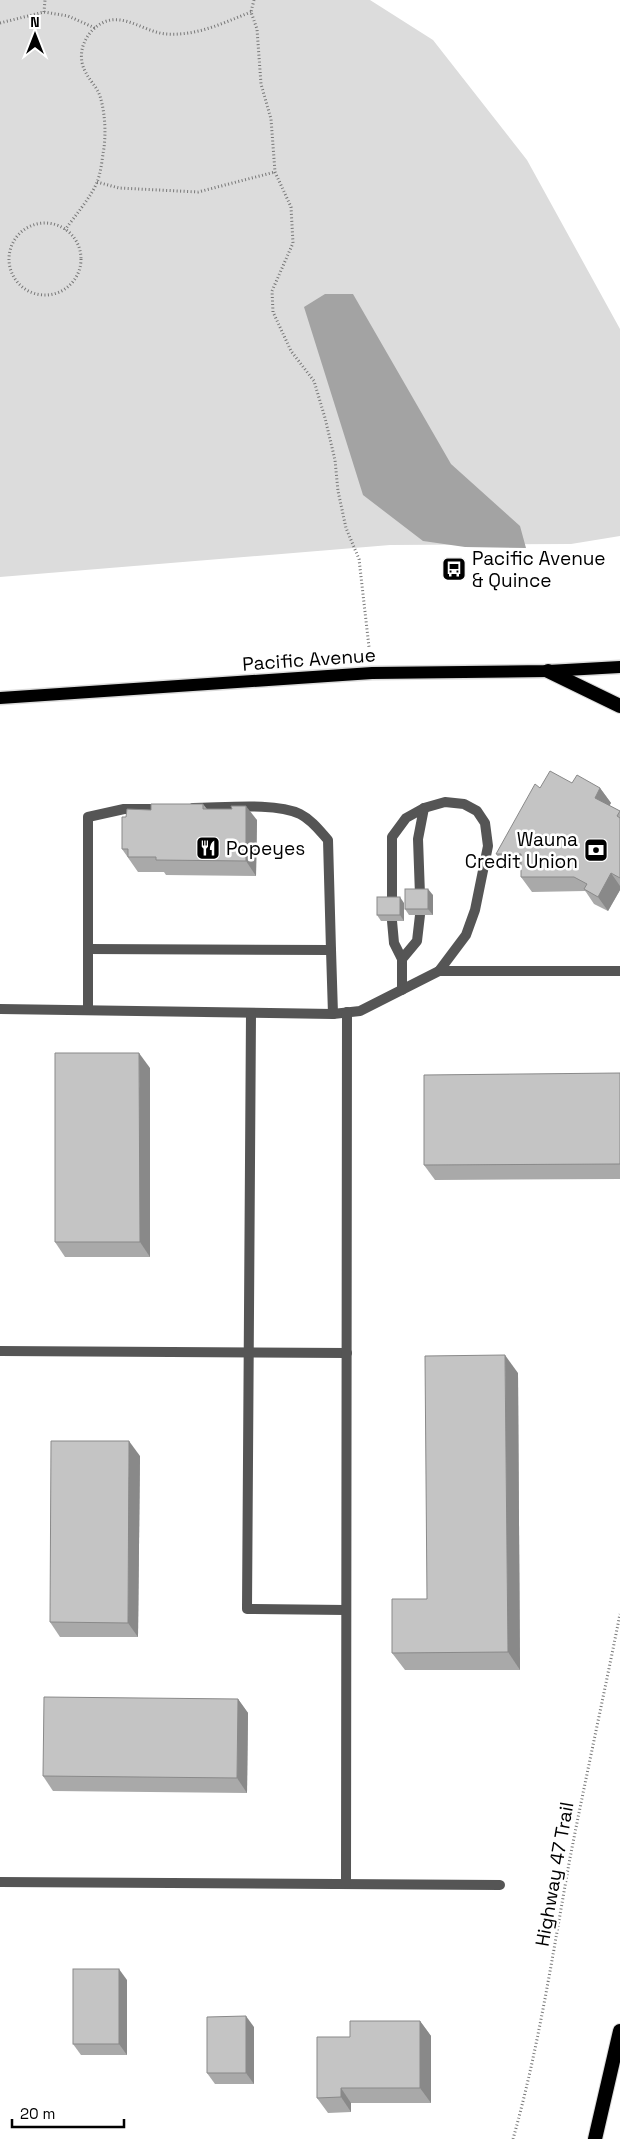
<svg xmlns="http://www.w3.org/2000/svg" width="620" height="2139" viewBox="0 0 620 2139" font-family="'Space Grotesk',sans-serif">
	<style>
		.green { fill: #dcdcdc }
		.water { fill: #a3a3a3 }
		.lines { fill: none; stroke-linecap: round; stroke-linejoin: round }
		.primary-casing { stroke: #dbdbdb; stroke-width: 15 }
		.trunk-casing { stroke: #dbdbdb; stroke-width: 16 }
		.path { stroke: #777; stroke-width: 3; stroke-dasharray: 1 2.5; stroke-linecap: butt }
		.service { stroke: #555; stroke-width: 10 }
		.primary { stroke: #000; stroke-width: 12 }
		.trunk { stroke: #000; stroke-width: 14 }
		.wall { fill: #a9a9a9 }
		.shaded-wall { fill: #898989 }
		.building { fill: #c4c4c4; stroke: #898989 }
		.labels { text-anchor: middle; stroke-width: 5; stroke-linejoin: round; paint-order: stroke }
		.poi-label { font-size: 19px; fill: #000; stroke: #fff; text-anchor: start }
		.street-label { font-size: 19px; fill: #000; stroke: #fff }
	</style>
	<rect width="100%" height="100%" fill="#fff"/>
	<!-- green -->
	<path class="green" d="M 0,0 L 370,0 L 433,40 L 527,160 L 620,329 L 620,536 L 571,544 L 390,545 L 0,577 Z"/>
	<!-- water -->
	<path class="water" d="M 325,294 L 353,294 L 451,464 L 520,526 L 526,548 L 465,547 L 423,541 L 363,495 L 304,307 Z"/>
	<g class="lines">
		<!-- primary casing -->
		<g class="primary-casing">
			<path id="primary" d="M 0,698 L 372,673 L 548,671 L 620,667"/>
		</g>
		<!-- trunk casing -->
		<g class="trunk-casing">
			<g id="trunk">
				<path d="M 548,671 L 620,706"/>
				<path d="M 595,2139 L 620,2031"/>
			</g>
		</g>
		<!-- path -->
		<g class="path">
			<path d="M 254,0 L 251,12 L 257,29 L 261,84 L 271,119 L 275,172 L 291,207 L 293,243 L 272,291 L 273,312 L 291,351 L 314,381 L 325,418 L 335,460 L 338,491 L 346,528 L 359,559 L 369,647"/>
			<path d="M 44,12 L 45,0"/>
			<path d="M 0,23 L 44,12 L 68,16 L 95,28"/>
			<path d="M 97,182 L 119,188 L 198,192 L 275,172"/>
			<circle cx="45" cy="259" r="36"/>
			<path d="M 65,230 C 74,217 92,196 97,182 C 101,173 102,159 104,148 C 106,131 105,113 100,96 C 97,87 90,81 86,73 C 75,54 85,31 104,22 C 125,13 146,33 167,34 C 197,36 223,23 251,12"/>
			<path d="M 513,2139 C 539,2047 553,1952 570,1858 C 586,1776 604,1695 620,1614"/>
		</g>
		<!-- service -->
		<g class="service">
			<path d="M 193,808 C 222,808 275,802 300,814 C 312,820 320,831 328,840 L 331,950"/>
			<path d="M 420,895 L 418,839 L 424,808"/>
			<path d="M 392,903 L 392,837 L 406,818 L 424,808 L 445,802 L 464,804 L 477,811 L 485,823 L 488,846 L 475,910 L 466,935 L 439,971"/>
			<path d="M 392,921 L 394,943 L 402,959 L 402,990"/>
			<path d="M 88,949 L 331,950 L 333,1014"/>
			<path d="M 402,959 L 417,941 L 420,915"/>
			<path d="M 0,1009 L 333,1014 L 360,1011 L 439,971 L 620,971"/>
			<path d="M 88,1010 L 88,817 L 124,809 L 163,809"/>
			<path d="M 251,1013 L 247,1609 L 346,1610"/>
			<path d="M 0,1351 L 347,1353"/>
			<path d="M 0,1882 L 500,1885"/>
			<path d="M 346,1884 L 347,1012"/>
		</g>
		<!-- primary -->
		<use href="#primary" class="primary"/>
		<!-- trunk -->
		<use href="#trunk" class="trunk"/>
	</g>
	<!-- wall -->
	<g class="wall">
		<path d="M 572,783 L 600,788 L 611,803 L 609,805 L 620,811 L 620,890 L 608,911 L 594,904 L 586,892 L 585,891 L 532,892 L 521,877 L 521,868 L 507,868 L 496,854 L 540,788 Z"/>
		<path d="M 203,804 L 207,809 L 257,820 L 256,876 L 166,875 L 164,872 L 138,872 L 122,849 L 126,817 L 151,810 Z"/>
		<path d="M 433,895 L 433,915 L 409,915 L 405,909 Z"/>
		<path d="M 404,903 L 404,921 L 381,921 L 377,915 Z"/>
		<path d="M 150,1068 L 150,1257 L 65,1257 L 55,1242 Z"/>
		<path d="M 620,1073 L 620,1179 L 435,1180 L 424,1165 Z"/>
		<path d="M 518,1373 L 520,1670 L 405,1670 L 392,1653 L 427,1599 Z"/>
		<path d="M 140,1456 L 138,1637 L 60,1637 L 50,1622 Z"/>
		<path d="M 238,1699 L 248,1713 L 247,1793 L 53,1791 L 43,1776 Z"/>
		<path d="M 127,1980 L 127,2055 L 81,2055 L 73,2044 Z"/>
		<path d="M 420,2021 L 431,2036 L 431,2103 L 351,2103 L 351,2112 L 328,2113 L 317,2098 Z"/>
		<path d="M 254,2027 L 254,2084 L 215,2084 L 207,2073 Z"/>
	</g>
	<!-- shaded-wall -->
	<g class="shaded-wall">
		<path d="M 600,788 L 611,803 L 606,812 L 595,798 Z"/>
		<path d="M 246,806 L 257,820 L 256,876 L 246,861 Z"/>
		<path d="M 611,873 L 620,886 L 620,890 L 608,911 L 598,897 Z"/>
		<path d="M 428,889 L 433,895 L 433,915 L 428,909 Z"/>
		<path d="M 400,897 L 404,903 L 404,921 L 400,915 Z"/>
		<path d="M 139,1053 L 150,1068 L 150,1257 L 140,1242 Z"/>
		<path d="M 505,1355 L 518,1373 L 520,1670 L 508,1652 Z"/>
		<path d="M 129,1441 L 140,1456 L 138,1637 L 128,1623 Z"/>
		<path d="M 238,1699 L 248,1713 L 247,1793 L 237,1778 Z"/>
		<path d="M 119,1969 L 127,1980 L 127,2055 L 119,2044 Z"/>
		<path d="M 246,2016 L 254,2027 L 254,2084 L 246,2073 Z"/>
		<path d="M 420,2021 L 431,2036 L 431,2103 L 420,2088 Z"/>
		<path d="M 341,2088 L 351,2103 L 351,2112 L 341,2097 Z"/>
	</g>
	<!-- building -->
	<g class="building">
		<path d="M 550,771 L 572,783 L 577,775 L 600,788 L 595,798 L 620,811 L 617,816 L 620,818 L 620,878 L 611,873 L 598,897 L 584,889 L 587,884 L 574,877 L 521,877 L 521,854 L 496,854 L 535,784 L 540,788 Z"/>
		<path d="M 151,804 L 203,804 L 203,809 L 232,809 L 231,806 L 246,806 L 246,861 L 156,860 L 156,857 L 128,857 L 128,849 L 122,849 L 122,817 L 126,817 L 127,809 L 151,810 Z"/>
		<rect x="405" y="889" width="23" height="20"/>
		<rect x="377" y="897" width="23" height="18"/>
		<path d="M 55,1053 L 139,1053 L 140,1242 L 55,1242 Z"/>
		<path d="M 620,1073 L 620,1164 L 424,1165 L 424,1075 Z"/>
		<path d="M 505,1355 L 508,1652 L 392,1653 L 392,1599 L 427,1599 L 425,1356 Z"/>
		<path d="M 51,1441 L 129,1441 L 128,1623 L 50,1622 Z"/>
		<path d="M 44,1697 L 238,1699 L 237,1778 L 43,1776 Z"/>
		<rect x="73" y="1969" width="46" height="75"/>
		<path d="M 246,2016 L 246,2073 L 207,2073 L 207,2017 Z"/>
		<path d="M 350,2021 L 420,2021 L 420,2088 L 341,2088 L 341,2097 L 317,2098 L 317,2037 L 350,2037 Z"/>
	</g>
	<!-- icons -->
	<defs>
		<g id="bus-square" transform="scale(1.25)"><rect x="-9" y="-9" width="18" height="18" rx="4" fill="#000" stroke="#fff"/><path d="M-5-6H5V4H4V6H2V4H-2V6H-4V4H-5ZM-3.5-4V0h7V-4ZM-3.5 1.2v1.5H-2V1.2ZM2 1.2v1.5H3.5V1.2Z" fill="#fff"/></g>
		<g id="restaurant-square" transform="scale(1.25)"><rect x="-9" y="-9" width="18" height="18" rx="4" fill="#000" stroke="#fff"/><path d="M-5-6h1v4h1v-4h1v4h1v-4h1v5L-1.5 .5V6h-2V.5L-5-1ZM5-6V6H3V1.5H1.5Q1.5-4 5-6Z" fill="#fff"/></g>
		<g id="bank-square" transform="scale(1.25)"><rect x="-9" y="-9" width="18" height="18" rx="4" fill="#000" stroke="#fff"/><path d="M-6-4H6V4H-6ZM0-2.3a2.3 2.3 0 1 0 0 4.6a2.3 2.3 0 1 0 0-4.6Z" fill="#fff"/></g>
	</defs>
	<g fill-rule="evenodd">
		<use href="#bus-square" x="454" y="569"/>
		<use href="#restaurant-square" x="208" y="848"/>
		<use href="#bank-square" x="596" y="850"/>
	</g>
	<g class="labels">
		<!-- poi labels -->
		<g class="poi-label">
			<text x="472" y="565">Pacific Avenue<tspan x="472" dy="22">&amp; Quince</tspan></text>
			<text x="578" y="846" text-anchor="end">Wauna<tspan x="578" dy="22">Credit Union</tspan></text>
			<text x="226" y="855">Popeyes</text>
		</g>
		<!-- street labels -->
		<g class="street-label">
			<text transform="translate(309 659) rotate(-4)" y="7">Pacific Avenue</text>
			<text transform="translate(554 1874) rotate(-80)" y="7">Highway 47 Trail</text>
		</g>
	</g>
	<!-- north arrow -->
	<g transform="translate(35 35)" stroke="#ffffff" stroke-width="4" paint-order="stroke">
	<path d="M0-4L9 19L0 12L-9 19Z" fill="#000000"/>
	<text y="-8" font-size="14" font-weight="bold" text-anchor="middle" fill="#000000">N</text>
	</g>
	<!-- scale -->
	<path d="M12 2119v8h112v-8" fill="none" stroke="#000000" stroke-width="2.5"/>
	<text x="20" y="2119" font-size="15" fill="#000000" stroke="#ffffff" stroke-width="4" paint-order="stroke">20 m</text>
</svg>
